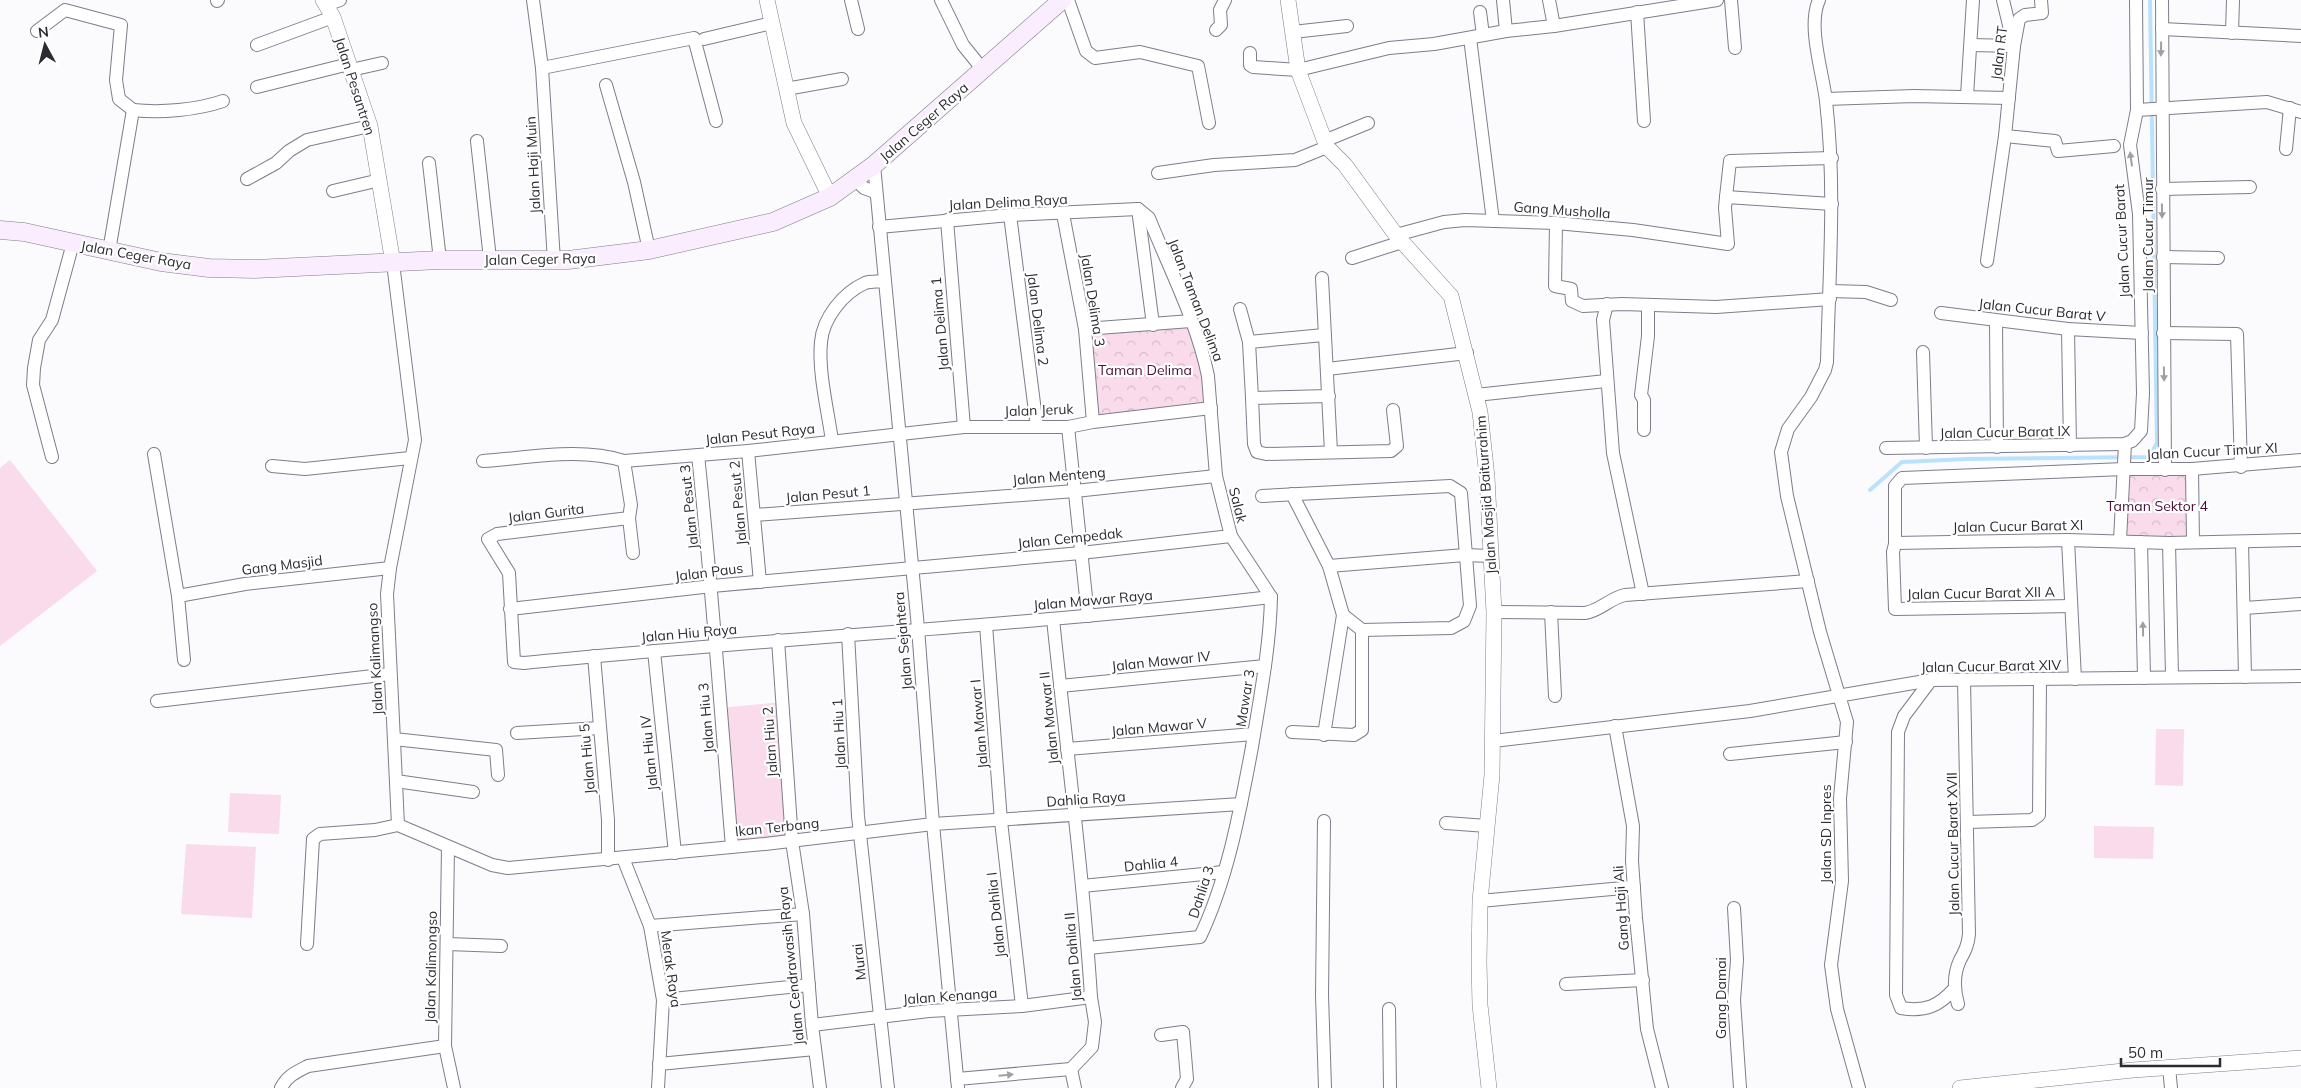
<svg xmlns="http://www.w3.org/2000/svg" width="2301" height="1088" viewBox="0 0 2301 1088" font-family="Mulish,sans-serif">
	<style>
		.park { fill: url(#park-crowns) }
		.pitch { fill: #fadbeb }
		.lines { fill: none; stroke-linecap: round; stroke-linejoin: round }
		.stream { stroke: #bae2fd; stroke-width: 4 }
		.minor-casing { stroke: #7e7d8a; stroke-width: 14 }
		.tertiary-casing { stroke: #7e7d8a; stroke-width: 16 }
		.secondary-casing { stroke: #7e7d8a; stroke-width: 19 }
		.minor { stroke: #fff; stroke-width: 12 }
		.tertiary { stroke: #fff; stroke-width: 15 }
		.secondary { stroke: #faedfe; stroke-width: 18 }
		.oneway { fill: #a0a0a2 }
		.labels { text-anchor: middle; stroke-width: 4.5; stroke-linejoin: round; paint-order: stroke }
		.street-label { font-size: 14px; fill: #2c2b31; stroke: #fff }
		.park-label { font-size: 14px; fill: #490e34; stroke: #fff }
	</style>
	<defs>
		<pattern id="park-crowns" width="20" height="18" patternUnits="userSpaceOnUse" patternTransform="scale(1.25)"><rect width="20" height="18" fill="#fadbeb"/><path d="M2 6a3 3 0 1 1 6 0M12 15a3 3 0 1 1 6 0" fill="none" stroke="#d6bcca"/></pattern>
	</defs>
	<rect width="100%" height="100%" fill="#fbfafd"/>
	<!-- park -->
	<g class="park">
		<path d="M 1191,321 L 1211,408 L 1093,422 L 1085,329 Z"/>
		<path d="M 2124,469 L 2190,469 L 2191,543 L 2124,544 Z"/>
	</g>
	<!-- pitch -->
	<g class="pitch">
		<path d="M 10,460 L 97,571 L 0,646 L 0,468 Z"/>
		<path d="M 782,702 L 792,841 L 732,847 L 721,708 Z"/>
		<path d="M 2156,729 L 2184,729 L 2183,786 L 2155,785 Z"/>
		<path d="M 230,793 L 281,795 L 279,834 L 228,832 Z"/>
		<path d="M 2094,826 L 2154,827 L 2153,859 L 2094,858 Z"/>
		<path d="M 186,844 L 256,847 L 252,918 L 181,914 Z"/>
	</g>
	<g class="lines">
		<!-- stream -->
		<path class="stream" d="M 1870,490 L 1902,462 L 1967,459 L 2149,457 L 2157,443 L 2150,0"/>
		<!-- minor casing -->
		<g class="minor-casing">
			<g id="minor">
				<path d="M 533,0 L 542,68 L 554,261"/>
				<path d="M 851,0 L 858,29"/>
				<path d="M 941,0 L 963,45 L 984,71"/>
				<path d="M 1068,0 L 1086,51 L 1095,58 L 1140,52 L 1198,66 L 1209,123"/>
				<path d="M 1503,0 L 1506,31"/>
				<path d="M 1549,0 L 1554,26"/>
				<path d="M 1731,0 L 1735,48"/>
				<path d="M 1819,0 C 1807,26 1823,73 1826,101 C 1836,188 1829,275 1827,362 L 1825,370 L 1811,397 L 1788,429 L 1781,452 L 1787,496 L 1820,632 L 1847,722 L 1840,798 L 1842,881 L 1831,965 L 1837,1009 L 1859,1088"/>
				<path d="M 2162,0 L 2165,470"/>
				<path d="M 217,1 L 218,0"/>
				<path d="M 326,5 L 340,0"/>
				<path d="M 1480,12 L 1483,35"/>
				<path d="M 1637,12 L 1644,121"/>
				<path d="M 2162,29 L 2301,36"/>
				<path d="M 1216,30 L 1221,25 L 1220,10 L 1225,0"/>
				<path d="M 37,31 L 65,10 L 121,25 L 116,80 L 119,99 L 133,110 L 109,251"/>
				<path d="M 1293,32 L 1347,26"/>
				<path d="M 2232,33 L 2233,0"/>
				<path d="M 1470,38 L 1493,221"/>
				<path d="M 704,39 L 772,23"/>
				<path d="M 257,45 L 333,17"/>
				<path d="M 1971,45 L 2014,46 L 2003,0"/>
				<path d="M 1250,53 L 1250,65 L 1253,67 L 1298,70 L 1389,48 L 1434,44 L 1506,31 L 1554,26 L 1717,0"/>
				<path d="M 542,68 L 694,38 L 716,121"/>
				<path d="M 351,70 L 382,63"/>
				<path d="M 606,85 L 634,182 L 649,250"/>
				<path d="M 257,87 L 349,64"/>
				<path d="M 786,89 L 842,79"/>
				<path d="M 1967,96 L 1973,0"/>
				<path d="M 1826,99 L 1914,96 L 2009,98"/>
				<path d="M 133,110 C 161,113 197,110 223,101"/>
				<path d="M 2137,110 L 2267,102 L 2301,112"/>
				<path d="M 2005,136 L 2055,141 L 2058,151 L 2114,146"/>
				<path d="M 477,141 L 490,259"/>
				<path d="M 1324,141 L 1368,123"/>
				<path d="M 2286,149 L 2290,108"/>
				<path d="M 429,163 L 440,260"/>
				<path d="M 874,165 L 918,628 L 933,824 L 958,1088"/>
				<path d="M 1158,173 L 1214,165 L 1295,160 L 1327,147"/>
				<path d="M 247,179 L 276,163 L 289,151 L 307,140 L 370,126"/>
				<path d="M 856,180 L 864,188 L 875,192"/>
				<path d="M 2162,189 L 2250,187"/>
				<path d="M 333,191 L 380,180"/>
				<path d="M 1726,197 L 1730,161 L 1832,158"/>
				<path d="M 1138,209 L 1149,218 C 1170,270 1197,322 1208,376 L 1216,476 L 1231,536 L 1271,597"/>
				<path d="M 1138,209 L 1153,325"/>
				<path d="M 1063,214 L 1085,329 L 1093,422"/>
				<path d="M 1010,215 L 1037,427"/>
				<path d="M 947,220 L 964,427"/>
				<path d="M 1556,223 L 1555,286 L 1571,289 L 1572,301 L 1583,306 L 1622,304 L 1716,307 L 1830,299"/>
				<path d="M 879,227 L 1010,215 L 1138,209"/>
				<path d="M 1396,235 L 1444,222 L 1465,220 L 1556,223 L 1633,230 L 1728,244 L 1725,208 L 1726,197 L 1832,204"/>
				<path d="M 2163,257 L 2218,258"/>
				<path d="M 1352,258 L 1402,242"/>
				<path d="M 1987,261 L 2005,136 L 2014,46 L 2019,19 L 2025,15 L 2042,13 L 2041,0"/>
				<path d="M 393,263 L 415,440 L 390,568 L 387,594 L 398,825 L 492,865 L 508,868 L 765,844 L 933,824 L 1241,804"/>
				<path d="M 1322,278 L 1331,452"/>
				<path d="M 1830,291 L 1866,292 L 1891,300"/>
				<path d="M 1607,304 L 1603,320 L 1613,453 L 1643,594"/>
				<path d="M 1240,309 L 1249,342"/>
				<path d="M 1941,313 L 2068,329 L 2142,333"/>
				<path d="M 1996,321 L 1997,447"/>
				<path d="M 1085,329 L 1191,321"/>
				<path d="M 2068,329 L 2070,446"/>
				<path d="M 2163,333 L 2237,334 L 2241,467"/>
				<path d="M 1923,352 L 1926,448"/>
				<path d="M 1327,369 L 1467,353"/>
				<path d="M 1476,395 L 1606,381"/>
				<path d="M 1329,396 L 1252,398 L 1254,444 L 1257,452 L 1266,454 L 1391,451 L 1397,446 L 1393,410"/>
				<path d="M 1252,398 L 1249,342 L 1324,335"/>
				<path d="M 1068,427 L 1088,616"/>
				<path d="M 1644,430 L 1644,400 L 1641,395 L 1648,336 L 1648,306"/>
				<path d="M 832,441 C 828,411 818,372 821,342 C 823,318 843,293 865,283 C 871,281 878,282 884,281"/>
				<path d="M 1886,448 L 2124,444 L 2132,441 L 2141,431 L 2143,393 L 2139,214 L 2130,145 L 2137,110 L 2136,0"/>
				<path d="M 748,451 L 760,582"/>
				<path d="M 154,454 L 178,596 L 184,660"/>
				<path d="M 698,455 C 712,586 721,716 732,847"/>
				<path d="M 52,457 L 33,385 L 34,368 L 39,340 L 52,320 L 73,243"/>
				<path d="M 483,461 C 529,458 580,447 624,461 L 748,451 L 964,427 L 1068,427 L 1093,422 L 1211,408"/>
				<path d="M 624,461 L 631,505 L 629,518 L 497,534 L 488,539 L 509,573 L 514,662 L 524,663 C 773,638 1022,626 1271,597"/>
				<path d="M 272,466 L 305,469 L 410,458"/>
				<path d="M 2192,469 L 2193,542"/>
				<path d="M 1292,494 L 1329,566 L 1343,615 L 1324,735"/>
				<path d="M 1262,496 L 1450,486 L 1461,493 L 1470,606 L 1464,621 L 1451,628 L 1362,630 L 1343,615"/>
				<path d="M 754,515 L 1075,491 L 1216,476"/>
				<path d="M 629,518 L 633,553"/>
				<path d="M 2068,540 L 2075,679"/>
				<path d="M 2120,540 L 2125,444"/>
				<path d="M 2141,542 L 2144,678"/>
				<path d="M 2242,542 L 2245,677"/>
				<path d="M 1895,543 L 2068,540 L 2169,543 L 2301,540"/>
				<path d="M 2169,543 L 2172,676"/>
				<path d="M 1329,566 L 1465,555 L 1490,556"/>
				<path d="M 178,596 L 245,584 L 390,568"/>
				<path d="M 2071,606 L 1895,609 L 1893,552 L 1895,544 L 1895,486 L 1902,478 L 2124,469 L 2192,469 L 2301,460"/>
				<path d="M 2244,608 L 2301,604"/>
				<path d="M 510,609 L 712,586 L 1081,553 L 1231,536"/>
				<path d="M 1494,612 L 1585,613 C 1600,611 1610,598 1625,595 L 1808,581"/>
				<path d="M 1551,612 L 1555,696"/>
				<path d="M 1053,619 C 1066,745 1083,871 1091,997 L 1095,1022 L 1092,1047 L 1071,1069"/>
				<path d="M 986,625 L 1001,821 L 1022,1006"/>
				<path d="M 848,634 L 858,816 L 888,1088"/>
				<path d="M 778,640 L 792,841 L 803,914 L 812,1025 L 820,1088"/>
				<path d="M 654,651 L 675,853"/>
				<path d="M 594,656 L 608,820 L 608,860"/>
				<path d="M 1931,680 L 1904,716 L 1898,732 L 1896,995 L 1901,1008 C 1926,1012 1939,1006 1955,988"/>
				<path d="M 1060,686 L 1265,666"/>
				<path d="M 157,701 L 390,674"/>
				<path d="M 1615,726 L 1633,826 L 1632,861 L 1636,918 L 1647,1029 L 1662,1088"/>
				<path d="M 1292,732 L 1354,735 L 1362,730 L 1362,630"/>
				<path d="M 517,733 L 600,728"/>
				<path d="M 394,739 L 496,750 L 498,775"/>
				<path d="M 1493,741 L 1750,711 L 1931,680 L 2301,676"/>
				<path d="M 1067,749 L 1254,734"/>
				<path d="M 1730,754 L 1846,742"/>
				<path d="M 396,781 L 473,792"/>
				<path d="M 1324,821 L 1322,995 L 1325,1088"/>
				<path d="M 1968,822 L 2032,820 L 2039,815 L 2040,680"/>
				<path d="M 1446,823 L 1487,826"/>
				<path d="M 448,847 L 445,1046 L 454,1088"/>
				<path d="M 623,858 L 650,926 L 663,1000 L 658,1088"/>
				<path d="M 1082,886 L 1224,872"/>
				<path d="M 1480,901 L 1634,887"/>
				<path d="M 1734,908 L 1737,960 L 1734,1000 L 1740,1088"/>
				<path d="M 650,926 L 803,914"/>
				<path d="M 307,944 L 313,839 L 320,834 L 375,830 L 398,825"/>
				<path d="M 448,944 L 501,946"/>
				<path d="M 1088,948 L 1200,937 C 1228,878 1240,811 1252,747 C 1260,697 1270,647 1271,597"/>
				<path d="M 1566,984 L 1643,980"/>
				<path d="M 663,1000 L 809,985"/>
				<path d="M 1958,1004 C 1954,990 1953,975 1960,960 C 1965,951 1968,945 1969,934 L 1964,680"/>
				<path d="M 1389,1009 L 1390,1088"/>
				<path d="M 812,1025 L 929,1011 L 1022,1006 L 1091,997"/>
				<path d="M 1161,1035 L 1183,1032 L 1187,1079 L 1182,1088"/>
				<path d="M 659,1064 L 815,1049"/>
				<path d="M 2169,1067 L 2171,1088"/>
				<path d="M 1071,1069 L 1075,1088"/>
				<path d="M 957,1079 L 1071,1069"/>
				<path d="M 281,1088 C 287,1076 296,1072 308,1066 L 445,1046"/>
			</g>
		</g>
		<!-- tertiary casing -->
		<g class="tertiary-casing">
			<g id="tertiary">
				<path d="M 323,0 L 333,17 L 370,126 L 393,263"/>
				<path d="M 767,0 L 794,123 L 830,197"/>
				<path d="M 1288,0 L 1298,70 L 1327,147 L 1345,165 L 1396,235 L 1451,296 L 1480,412 L 1487,477 L 1494,612 L 1492,775 L 1480,901 L 1479,962 L 1480,1005 L 1489,1088"/>
				<path d="M 1960,1088 L 2133,1070 L 2301,1058"/>
			</g>
		</g>
		<!-- secondary casing -->
		<g class="secondary-casing">
			<path id="secondary" d="M 0,230 L 24,232 L 161,262 L 209,268 L 255,269 L 440,260 L 568,260 L 649,250 L 773,222 L 830,197 L 874,165 L 1062,0"/>
		</g>
		<!-- minor -->
		<use href="#minor" class="minor"/>
		<!-- tertiary -->
		<use href="#tertiary" class="tertiary"/>
		<!-- secondary -->
		<use href="#secondary" class="secondary"/>
	</g>
	<!-- one-way arrows -->
	<defs><path id="oneway-solid" d="M-6-.8H1V-3.2L6.5 0L1 3.2V.8H-6Z" transform="scale(1.25)"/></defs>
	<g class="oneway">
		<use href="#oneway-solid" transform="translate(2161 49) rotate(91)"/>
		<use href="#oneway-solid" transform="translate(2131 159) rotate(-98)"/>
		<use href="#oneway-solid" transform="translate(2162 211) rotate(89)"/>
		<use href="#oneway-solid" transform="translate(2164 374) rotate(89)"/>
		<use href="#oneway-solid" transform="translate(2143 629) rotate(-91)"/>
		<use href="#oneway-solid" transform="translate(1006 1075) rotate(-5)"/>
	</g>
	<g class="labels">
		<!-- street labels -->
		<g class="street-label">
			<text transform="translate(1999 53) rotate(-83)" y="5">Jalan RT</text>
			<text transform="translate(355 86) rotate(72)" y="5">Jalan Pesantren</text>
			<text transform="translate(924 122) rotate(-41)" y="5">Jalan Ceger Raya</text>
			<text transform="translate(533 165) rotate(-93)" y="5">Jalan Haji Muin</text>
			<text transform="translate(1008 202) rotate(-3)" y="5">Jalan Delima Raya</text>
			<text transform="translate(1562 210) rotate(4)" y="5">Gang Musholla</text>
			<text transform="translate(2148 235) rotate(-90)" y="5">Jalan Cucur Timur</text>
			<text transform="translate(2122 241) rotate(-93)" y="5">Jalan Cucur Barat</text>
			<text transform="translate(136 255) rotate(10)" y="5">Jalan Ceger Raya</text>
			<text transform="translate(540 259) rotate(-1)" y="5">Jalan Ceger Raya</text>
			<text transform="translate(1093 300) rotate(81)" y="5">Jalan Delima 3</text>
			<text transform="translate(1196 300) rotate(69)" y="5">Jalan Taman Delima</text>
			<text transform="translate(2042 310) rotate(6)" y="5">Jalan Cucur Barat V</text>
			<text transform="translate(1038 319) rotate(83)" y="5">Jalan Delima 2</text>
			<text transform="translate(940 324) rotate(-95)" y="5">Jalan Delima 1</text>
			<text transform="translate(1039 410) rotate(-2)" y="5">Jalan Jeruk</text>
			<text transform="translate(2005 432) rotate(-1)" y="5">Jalan Cucur Barat IX</text>
			<text transform="translate(760 434) rotate(-6)" y="5">Jalan Pesut Raya</text>
			<text transform="translate(2212 451) rotate(-3)" y="5">Jalan Cucur Timur XI</text>
			<text transform="translate(1059 476) rotate(-5)" y="5">Jalan Menteng</text>
			<text transform="translate(828 494) rotate(-5)" y="5">Jalan Pesut 1</text>
			<text transform="translate(1486 495) rotate(-94)" y="5">Jalan Masjid Baiturrahim</text>
			<text transform="translate(738 503) rotate(-95)" y="5">Jalan Pesut 2</text>
			<text transform="translate(1238 505) rotate(76)" y="5">Salak</text>
			<text transform="translate(689 507) rotate(-96)" y="5">Jalan Pesut 3</text>
			<text transform="translate(546 513) rotate(-7)" y="5">Jalan Gurita</text>
			<text transform="translate(2018 526) rotate(-1)" y="5">Jalan Cucur Barat XI</text>
			<text transform="translate(1070 538) rotate(-6)" y="5">Jalan Cempedak</text>
			<text transform="translate(282 565) rotate(-7)" y="5">Gang Masjid</text>
			<text transform="translate(709 572) rotate(-7)" y="5">Jalan Paus</text>
			<text transform="translate(1981 593) rotate(-1)" y="5">Jalan Cucur Barat XII A</text>
			<text transform="translate(1093 600) rotate(-5)" y="5">Jalan Mawar Raya</text>
			<text transform="translate(689 633) rotate(-5)" y="5">Jalan Hiu Raya</text>
			<text transform="translate(903 641) rotate(-95)" y="5">Jalan Sejahtera</text>
			<text transform="translate(375 659) rotate(-93)" y="5">Jalan Kalimangso</text>
			<text transform="translate(1161 661) rotate(-6)" y="5">Jalan Mawar IV</text>
			<text transform="translate(1991 666) rotate(-1)" y="5">Jalan Cucur Barat XIV</text>
			<text transform="translate(1245 698) rotate(-81)" y="5">Mawar 3</text>
			<text transform="translate(706 718) rotate(-95)" y="5">Jalan Hiu 3</text>
			<text transform="translate(1049 718) rotate(-96)" y="5">Jalan Mawar II</text>
			<text transform="translate(979 724) rotate(-95)" y="5">Jalan Mawar I</text>
			<text transform="translate(1159 727) rotate(-5)" y="5">Jalan Mawar V</text>
			<text transform="translate(839 734) rotate(-93)" y="5">Jalan Hiu 1</text>
			<text transform="translate(770 742) rotate(-94)" y="5">Jalan Hiu 2</text>
			<text transform="translate(649 753) rotate(-96)" y="5">Jalan Hiu IV</text>
			<text transform="translate(587 759) rotate(-95)" y="5">Jalan Hiu 5</text>
			<text transform="translate(1086 799) rotate(-4)" y="5">Dahlia Raya</text>
			<text transform="translate(777 827) rotate(-6)" y="5">Ikan Terbang</text>
			<text transform="translate(1826 834) rotate(-90)" y="5">Jalan SD Inpres</text>
			<text transform="translate(1953 844) rotate(-91)" y="5">Jalan Cucur Barat XVII</text>
			<text transform="translate(1151 864) rotate(-6)" y="5">Dahlia 4</text>
			<text transform="translate(1201 892) rotate(-72)" y="5">Dahlia 3</text>
			<text transform="translate(1621 908) rotate(-94)" y="5">Gang Haji Ali</text>
			<text transform="translate(996 915) rotate(-96)" y="5">Jalan Dahlia I</text>
			<text transform="translate(1073 957) rotate(-95)" y="5">Jalan Dahlia II</text>
			<text transform="translate(859 962) rotate(-96)" y="5">Murai</text>
			<text transform="translate(791 966) rotate(-96)" y="5">Jalan Cendrawasih Raya</text>
			<text transform="translate(431 967) rotate(-89)" y="5">Jalan Kalimongso</text>
			<text transform="translate(671 969) rotate(82)" y="5">Merak Raya</text>
			<text transform="translate(950 996) rotate(-4)" y="5">Jalan Kenanga</text>
			<text transform="translate(1721 998) rotate(-90)" y="5">Gang Damai</text>
		</g>
		<!-- park labels -->
		<g class="park-label">
			<text x="1145" y="375">Taman Delima</text>
			<text x="2157" y="511">Taman Sektor 4</text>
		</g>
	</g>
	<!-- north arrow -->
	<g transform="translate(45 45) rotate(353)" stroke="#ffffff" stroke-width="4" paint-order="stroke">
	<path d="M0-4L9 19L0 12L-9 19Z" fill="#2c2b31"/>
	<text y="-8" font-size="14" font-weight="bold" text-anchor="middle" fill="#2c2b31">N</text>
	</g>
	<!-- scale -->
	<path d="M2121 1058v8h99v-8" fill="none" stroke="#2c2b31" stroke-width="2.5"/>
	<text x="2128" y="1058" font-size="15" fill="#2c2b31" stroke="#ffffff" stroke-width="4" paint-order="stroke">50 m</text>
</svg>
